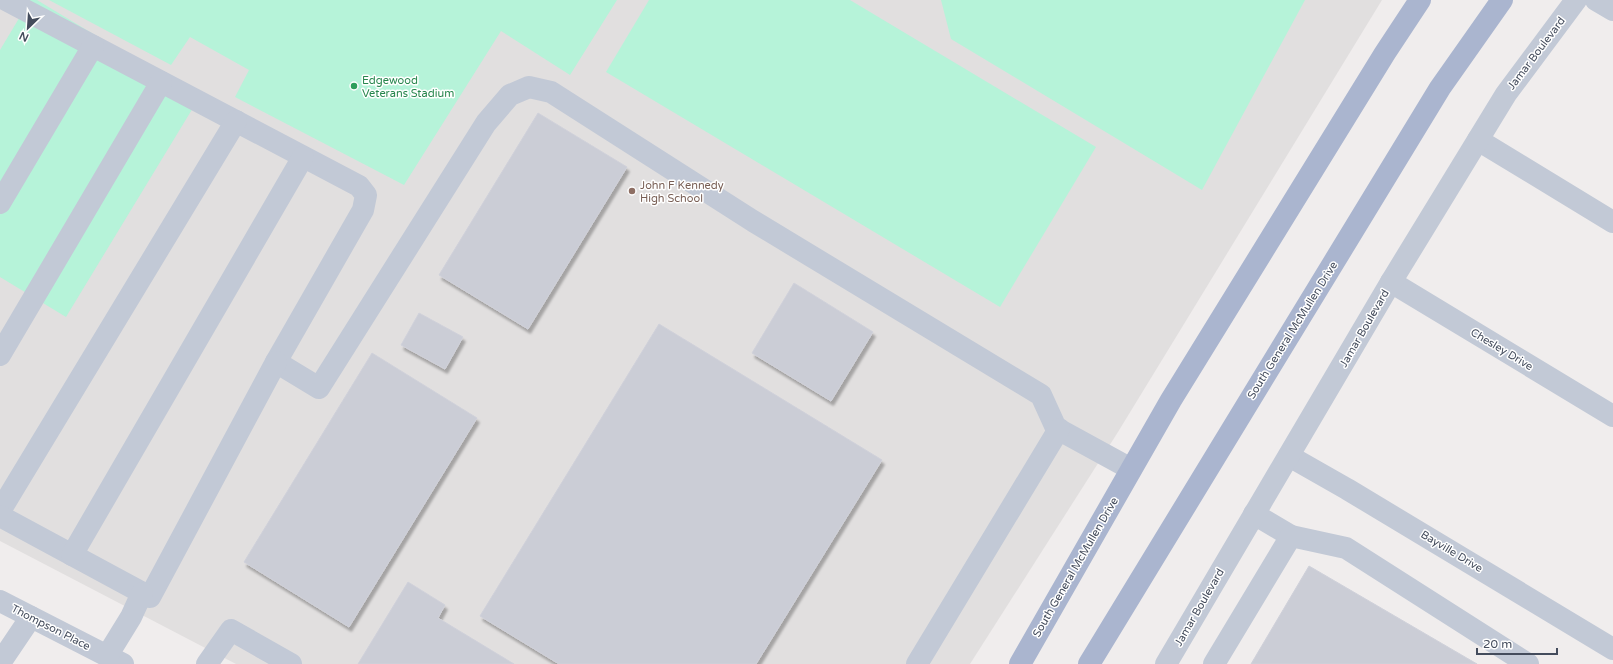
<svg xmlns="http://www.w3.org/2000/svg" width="1613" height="664" viewBox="0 0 1613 664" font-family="'Varela Round',sans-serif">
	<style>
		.education { fill: #e1dfdf }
		.green { fill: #b6f3d9 }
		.building { fill: #cbcdd6; stroke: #d0d1da; filter: url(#shadow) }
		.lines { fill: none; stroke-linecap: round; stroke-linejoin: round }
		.minor { stroke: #c2c9d6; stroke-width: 22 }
		.major { stroke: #aab5cf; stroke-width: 22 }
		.leisure-dot { fill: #2e9e5b; stroke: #fff; stroke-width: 1.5 }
		.education-dot { fill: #8d6e63; stroke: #fff; stroke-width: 1.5 }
		.labels { text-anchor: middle; stroke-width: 3; stroke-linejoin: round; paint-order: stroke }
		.street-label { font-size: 11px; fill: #444c5c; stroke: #fff }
		.leisure-label { font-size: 11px; fill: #27864d; stroke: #fff; text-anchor: start }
		.education-label { font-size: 11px; fill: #785e54; stroke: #fff; text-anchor: start }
	</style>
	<defs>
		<filter id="shadow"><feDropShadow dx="2.5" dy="4.5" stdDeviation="1" flood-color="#0004"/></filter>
	</defs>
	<rect width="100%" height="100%" fill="#f0eded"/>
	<!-- education -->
	<path class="education" d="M 0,0 L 1382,0 L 1118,432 L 970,664 L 236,664 L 0,541 Z"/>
	<!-- green -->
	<g class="green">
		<path d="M 30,0 L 37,0 L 199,98 L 66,317 L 0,277 L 0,50 Z"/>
		<path d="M 49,0 L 617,0 L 570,75 L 501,31 L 404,185 L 235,97 L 249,70 L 190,37 L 171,65 Z"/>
		<path d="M 649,0 L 850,0 L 1096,147 L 1000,307 L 606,72 Z"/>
		<path d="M 941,0 L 1305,0 L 1202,190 L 951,39 Z"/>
	</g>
	<!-- building -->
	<g class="building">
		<path d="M 538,113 L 627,167 L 528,329 L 439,275 Z"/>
		<path d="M 794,283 L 873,332 L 831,401 L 752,353 Z"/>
		<path d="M 419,313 L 463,337 L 445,369 L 401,345 Z"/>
		<path d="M 659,324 L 882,460 L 756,664 L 559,664 L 480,616 Z"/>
		<path d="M 372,353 L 477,418 L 349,627 L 244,562 Z"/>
		<path d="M 1309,566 L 1477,664 L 1251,664 Z"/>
		<path d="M 408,582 L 445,605 L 438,618 L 514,664 L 358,664 Z"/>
	</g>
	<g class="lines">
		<!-- minor -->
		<g class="minor">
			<path d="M 6,0 L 359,186 L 366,195 L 363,210 L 276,362 L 319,388 L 486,123 L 510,95 L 529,87 L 551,92 L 753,221 L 1041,395 L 1056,428 L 1131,469"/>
			<path d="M 1596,0 L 1613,10"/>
			<path d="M 1478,140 L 1613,222"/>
			<path d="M 0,203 L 93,46"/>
			<path d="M 1391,282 L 1613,416"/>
			<path d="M 0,355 L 161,82"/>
			<path d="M 1289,456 L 1347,489 L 1613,649"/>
			<path d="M 0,511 L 236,121"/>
			<path d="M 1254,514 L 1291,536"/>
			<path d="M 0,516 L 150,597 L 276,362"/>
			<path d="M 72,555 L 303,157"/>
			<path d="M 0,601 L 123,664"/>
			<path d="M 107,656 L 131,617 L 142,593"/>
			<path d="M 0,663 L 31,617"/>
			<path d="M 207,664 L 231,630 L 291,664"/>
			<path d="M 917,664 L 1059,429"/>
			<path d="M 1166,664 L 1391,282 L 1506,94 L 1576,0"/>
			<path d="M 1214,664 L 1291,536 L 1346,548 L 1528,664"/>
		</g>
		<!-- major -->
		<g class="major">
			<path d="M 1020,664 L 1171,400 L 1385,53 L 1420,0"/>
			<path d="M 1089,664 L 1440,88 L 1502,0"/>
		</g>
	</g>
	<!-- markers -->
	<circle class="leisure-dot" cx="354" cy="86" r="4"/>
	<circle class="education-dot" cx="632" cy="191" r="4"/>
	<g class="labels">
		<!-- street labels -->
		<g class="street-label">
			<text transform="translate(1536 53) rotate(-53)" y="4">Jamar Boulevard</text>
			<text transform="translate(1364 328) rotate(-60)" y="4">Jamar Boulevard</text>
			<text transform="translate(1292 330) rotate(-58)" y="4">South General McMullen Drive</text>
			<text transform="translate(1502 349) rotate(31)" y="4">Chesley Drive</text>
			<text transform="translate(1452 551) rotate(31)" y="4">Bayville Drive</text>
			<text transform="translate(1075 567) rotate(-60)" y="4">South General McMullen Drive</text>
			<text transform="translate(1199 607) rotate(-60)" y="4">Jamar Boulevard</text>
			<text transform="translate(51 627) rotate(27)" y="4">Thompson Place</text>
		</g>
		<!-- leisure labels -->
		<g class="leisure-label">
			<text x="362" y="84">Edgewood<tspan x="362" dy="13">Veterans Stadium</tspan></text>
		</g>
		<!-- education labels -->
		<g class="education-label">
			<text x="640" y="189">John F Kennedy<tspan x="640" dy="13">High School</tspan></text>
		</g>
	</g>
	<!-- north arrow -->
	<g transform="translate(28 28) rotate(205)" stroke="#ffffff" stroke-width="3" paint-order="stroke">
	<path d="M0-3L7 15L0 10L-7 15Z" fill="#444c5c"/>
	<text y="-6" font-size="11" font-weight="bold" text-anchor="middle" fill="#444c5c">N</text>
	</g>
	<!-- scale -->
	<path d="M1477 648v6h80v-6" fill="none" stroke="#444c5c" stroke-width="2"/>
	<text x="1483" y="648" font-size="12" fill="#444c5c" stroke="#ffffff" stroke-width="3" paint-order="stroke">20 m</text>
</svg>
